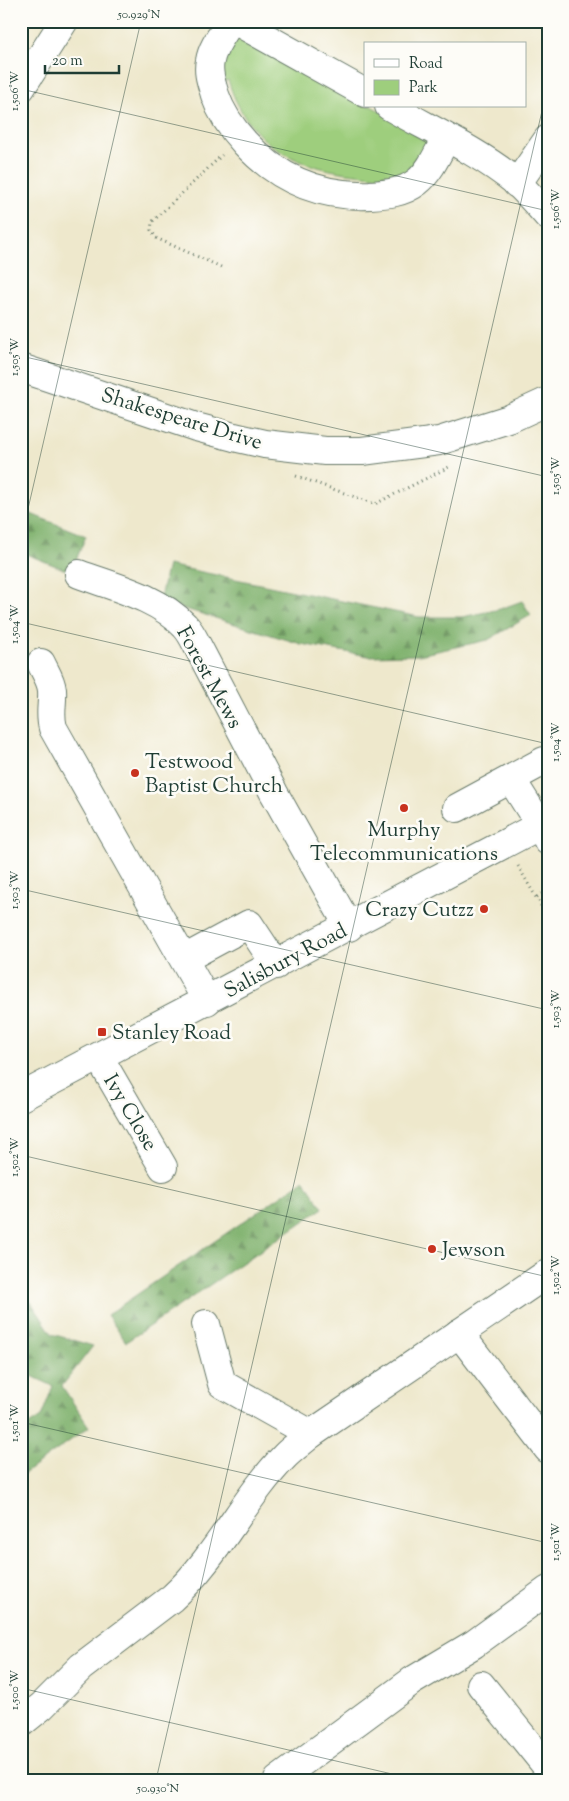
<svg xmlns="http://www.w3.org/2000/svg" width="569" height="1801" viewBox="0 0 569 1801" font-family="'Sorts Mill Goudy',serif">
	<style>
		.green { fill: #9ece7d; stroke: #5e8658 }
		.forest { fill: url(#forest-firs); stroke: #4e7750 }
		.lines { fill: none; stroke-linecap: round; stroke-linejoin: round }
		.minor-casing { stroke: #677969; stroke-width: 30 }
		.major-casing { stroke: #677969; stroke-width: 30 }
		.path { stroke: #677969; stroke-width: 3; stroke-dasharray: 1 4; stroke-linecap: butt }
		.minor { stroke: #fff; stroke-width: 28 }
		.major { stroke: #fff; stroke-width: 28 }
		.ticks { fill: none; stroke: #1f3d34; stroke-width: 1; stroke-opacity: 0.45 }
		.poi-dot { fill: #c8321e; stroke: #fdfcf7; stroke-width: 2 }
		.labels { text-anchor: middle; stroke-width: 5; stroke-linejoin: round; paint-order: stroke }
		.street-label { font-size: 21px; fill: #1f3d34; stroke: #fdfcf7 }
		.poi-label { font-size: 21px; fill: #1f3d34; stroke: #fdfcf7; text-anchor: start }
		.neatline { fill: none; stroke: #1f3d34; stroke-width: 2 }
		.ticks-label { font-size: 12px; text-anchor: middle; fill: #1f3d34 }
	</style>
	<defs>
		<pattern id="forest-firs" width="22" height="20" patternUnits="userSpaceOnUse" patternTransform="scale(1.25)"><rect width="22" height="20" fill="#7eb16c"/><path d="M5 1l3.5 6h-7zM16 11l3.5 6h-7z" fill="#67915a"/></pattern>
	</defs>
	<rect width="100%" height="100%" fill="#fdfcf7"/>
	<filter id="ink" filterUnits="userSpaceOnUse"><feTurbulence type="fractalNoise" baseFrequency=".02" numOctaves="2"/><feDisplacementMap in="SourceGraphic" scale="10" xChannelSelector="R" yChannelSelector="G"/><feConvolveMatrix kernelMatrix="1 2 1 2 8 2 1 2 1" color-interpolation-filters="sRGB"/></filter>
	<filter id="wash" filterUnits="userSpaceOnUse"><feTurbulence type="fractalNoise" baseFrequency=".0096" numOctaves="4" result="noise"/><feDisplacementMap in="SourceGraphic" scale="20" xChannelSelector="R" yChannelSelector="G"/><feGaussianBlur stdDeviation="1.12" result="paint"/><feColorMatrix in="noise" values="0 0 0 0 0 0 0 0 0 0 0 0 0 0 0 0 0 1.4 0 .05"/><feComposite in="paint" operator="in"/></filter>
	<g filter="url(#wash)">
		<rect width="100%" height="100%" fill="#eee8cc"/>
		<!-- green -->
		<path class="green" d="M 246,38 L 365,106 L 371,106 L 422,135 L 427,142 L 428,152 L 398,185 L 397,176 C 380,178 364,175 347,173 C 300,166 261,150 238,105 C 234,98 231,89 228,80 L 220,83 L 218,57 C 227,46 232,39 246,38 Z"/>
		<!-- forest -->
		<g class="forest">
			<path d="M 21,510 L 86,536 L 71,572 L 21,552 Z"/>
			<path d="M 168,565 L 419,617 L 462,617 L 500,609 L 522,601 L 531,615 L 488,640 L 419,655 L 368,656 L 301,644 L 159,601 Z"/>
			<path d="M 304,1180 L 323,1208 L 126,1342 L 107,1315 Z"/>
			<path d="M 21,1287 L 52,1334 L 93,1346 L 62,1386 L 89,1427 L 21,1476 L 21,1430 L 41,1417 L 53,1386 L 21,1371 Z"/>
		</g>
	</g>
	<g filter="url(#ink)">
		<g class="lines">
			<!-- minor casing -->
			<g class="minor-casing">
				<g id="minor">
					<path d="M 231,21 C 223,34 212,47 210,61 C 207,73 212,84 215,95 C 221,113 232,129 245,143 C 279,180 320,197 370,195 C 386,194 403,193 417,182 C 430,172 438,153 446,138"/>
					<path d="M 236,21 L 365,93"/>
					<path d="M 21,88 L 64,21"/>
					<path d="M 389,106 C 431,130 478,151 516,182 C 527,192 538,205 548,216"/>
					<path d="M 517,184 L 548,139"/>
					<path d="M 21,368 L 196,427 L 234,437 L 265,444 L 325,451 L 362,451 L 439,441 L 509,419 L 548,401"/>
					<path d="M 79,574 C 114,587 158,597 185,626 C 190,631 194,639 197,645 L 274,793 L 349,927"/>
					<path d="M 41,663 C 45,672 51,680 52,690 C 53,704 49,714 53,728 L 207,1001"/>
					<path d="M 511,779 L 540,825 L 548,841"/>
					<path d="M 457,808 L 544,761"/>
					<path d="M 184,959 L 249,924 L 276,965"/>
					<path d="M 99,1057 L 163,1167"/>
					<path d="M 206,1324 L 222,1384 L 311,1434"/>
					<path d="M 459,1333 L 548,1449"/>
					<path d="M 481,1685 L 548,1768"/>
					<path d="M 21,1723 L 42,1706 L 81,1667 L 172,1598 C 218,1556 243,1499 285,1456 C 293,1448 303,1441 311,1434 L 548,1273"/>
					<path d="M 278,1780 L 412,1681 L 474,1644 L 548,1590"/>
				</g>
			</g>
			<!-- major casing -->
			<g class="major-casing">
				<path id="major" d="M 21,1097 L 548,821"/>
			</g>
			<!-- path -->
			<g class="path">
				<path d="M 21,122 L 27,112"/>
				<path d="M 221,267 L 156,238 L 151,230 L 152,222 L 222,155"/>
				<path d="M 296,476 L 375,504 L 449,467"/>
				<path d="M 518,866 L 548,918"/>
				<path d="M 537,897 L 548,890"/>
			</g>
			<!-- minor -->
			<use href="#minor" class="minor"/>
			<!-- major -->
			<use href="#major" class="major"/>
		</g>
	</g>
	<!-- ticks -->
	<path class="ticks" d="M 21,89 L 548,211M 21,356 L 548,477M 21,539 L 141,21M 21,622 L 548,744M 21,889 L 548,1010M 21,1155 L 548,1277M 21,1422 L 548,1543M 21,1688 L 418,1780M 156,1780 L 548,85"/>
	<!-- markers -->
	<g class="poi-dot">
		<circle cx="135" cy="773" r="5"/>
		<circle cx="404" cy="808" r="5"/>
		<circle cx="484" cy="909" r="5"/>
		<rect x="97" y="1027" width="10" height="10" rx="2.5"/>
		<circle cx="432" cy="1249" r="5"/>
	</g>
	<g class="labels">
		<!-- street labels -->
		<g class="street-label">
			<text transform="translate(182 418) rotate(17)" y="7">Shakespeare Drive</text>
			<text transform="translate(210 677) rotate(61)" y="7">Forest Mews</text>
			<text transform="translate(285 960) rotate(-28)" y="7">Salisbury Road</text>
			<text transform="translate(131 1112) rotate(59)" y="7">Ivy Close</text>
		</g>
		<!-- poi labels -->
		<g class="poi-label">
			<text x="145" y="768">Testwood<tspan x="145" dy="24">Baptist Church</tspan></text>
			<text x="404" y="836" text-anchor="middle">Murphy<tspan x="404" dy="24">Telecommunications</tspan></text>
			<text x="474" y="916" text-anchor="end">Crazy Cutzz</text>
			<text x="112" y="1039">Stanley Road</text>
			<text x="442" y="1256">Jewson</text>
		</g>
	</g>
	<!-- margin -->
	<rect width="569" height="1801" fill="none" stroke="#fdfcf7" stroke-width="55"/>
	<!-- legend -->
	<rect x="364" y="42" width="162" height="65" fill="#fdfcf7" stroke="#a4b0a9"/>
	<rect x="374" y="59" width="25" height="8" fill="#ffffff" stroke="#a4b0a9"/>
	<text x="409" y="68" font-size="15" fill="#1f3d34">Road</text>
	<rect x="374" y="80" width="25" height="15" fill="#9ece7d" stroke="#a4b0a9"/>
	<text x="409" y="92" font-size="15" fill="#1f3d34">Park</text>
	<!-- scale -->
	<path d="M45 65v8h74v-8" fill="none" stroke="#1f3d34" stroke-width="2.5"/>
	<text x="52" y="65" font-size="15" fill="#1f3d34" stroke="#fdfcf7" stroke-width="4" paint-order="stroke">20 m</text>
	<rect x="28" y="28" width="514" height="1746" class="neatline"/>
	<g class="ticks-label">
		<text x="139" y="18">50.929°N</text>
		<text transform="translate(14 91) rotate(-90)" y="4">1.506°W</text>
		<text transform="translate(555 209) rotate(-90)" y="4">1.506°W</text>
		<text transform="translate(14 357) rotate(-90)" y="4">1.505°W</text>
		<text transform="translate(555 476) rotate(-90)" y="4">1.505°W</text>
		<text transform="translate(14 624) rotate(-90)" y="4">1.504°W</text>
		<text transform="translate(555 742) rotate(-90)" y="4">1.504°W</text>
		<text transform="translate(14 890) rotate(-90)" y="4">1.503°W</text>
		<text transform="translate(555 1009) rotate(-90)" y="4">1.503°W</text>
		<text transform="translate(14 1157) rotate(-90)" y="4">1.502°W</text>
		<text transform="translate(555 1275) rotate(-90)" y="4">1.502°W</text>
		<text transform="translate(14 1423) rotate(-90)" y="4">1.501°W</text>
		<text transform="translate(555 1542) rotate(-90)" y="4">1.501°W</text>
		<text transform="translate(14 1690) rotate(-90)" y="4">1.500°W</text>
		<text x="158" y="1792">50.930°N</text>
	</g>
</svg>
